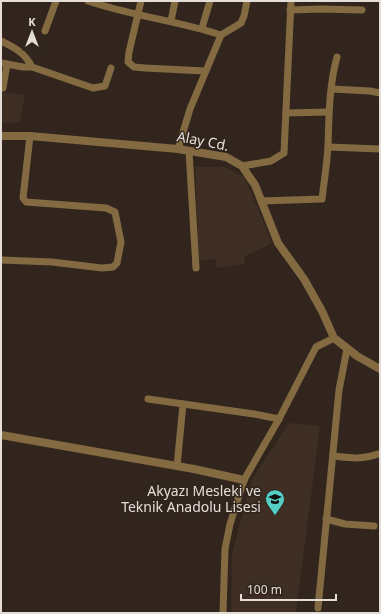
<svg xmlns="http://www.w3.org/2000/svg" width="381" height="614" viewBox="0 0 381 614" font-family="'Noto Sans',sans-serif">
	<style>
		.built { fill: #3e2e23 }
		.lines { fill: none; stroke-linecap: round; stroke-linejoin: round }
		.minor { stroke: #836a40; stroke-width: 7 }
		.tertiary { stroke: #836a40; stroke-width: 8 }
		.labels { text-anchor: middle; stroke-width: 3; stroke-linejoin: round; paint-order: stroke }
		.street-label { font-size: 14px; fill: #e5ddd8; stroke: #31251e }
		.poi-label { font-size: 14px; fill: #e5ddd8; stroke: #31251e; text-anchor: end }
	</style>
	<rect width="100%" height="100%" fill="#31251e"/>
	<!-- built -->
	<g class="built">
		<path d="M 1,92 L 25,95 L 20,122 L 1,123 Z"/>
		<path d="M 195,167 L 224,167 L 245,177 L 272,243 L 244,257 L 245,264 L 216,268 L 216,259 L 199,261 Z"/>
		<path d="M 289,423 L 320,426 L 296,612 L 231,613 L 232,553 L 252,479 Z"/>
	</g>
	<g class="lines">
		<!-- minor -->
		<g class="minor">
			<path d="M 88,1 C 132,16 178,21 221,35"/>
			<path d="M 141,1 L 129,52 L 128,62 L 134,67 L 145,68 L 205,71"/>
			<path d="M 290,10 L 320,9 L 362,10"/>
			<path d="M 171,21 L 175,1"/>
			<path d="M 202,28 L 210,1"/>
			<path d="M 45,31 L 56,1"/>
			<path d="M 1,41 C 14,47 25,53 32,67 L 93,88 L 105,86 L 111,68"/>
			<path d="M 1,63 L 23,67 L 32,67"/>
			<path d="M 3,88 L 7,64"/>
			<path d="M 332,89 L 370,91 L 380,93"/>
			<path d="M 286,113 L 328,112"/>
			<path d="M 328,147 L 380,149"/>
			<path d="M 178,149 L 190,109 L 221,35 L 241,23 L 244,16 L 247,1"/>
			<path d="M 189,151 L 196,268"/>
			<path d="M 242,166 L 271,161 L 284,153 L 291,1"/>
			<path d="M 261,201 L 322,199 C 324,182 327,164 328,146 C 329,116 329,86 337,57"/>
			<path d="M 1,260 L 52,262 L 102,268 L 113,267 L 117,263 L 121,242 L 115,212 L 106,208 L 26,202 L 23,198 L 30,136"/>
			<path d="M 148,399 L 254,414 L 279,419"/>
			<path d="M 333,456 C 351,458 361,460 378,454"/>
			<path d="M 177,466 L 183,404"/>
			<path d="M 326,519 L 345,524 L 374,526"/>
			<path d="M 318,608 L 339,390 L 347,349"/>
			<path d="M 223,613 L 225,549 L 230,524 L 244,480 L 279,419 L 316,347 L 334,338"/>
		</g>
		<!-- tertiary -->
		<g class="tertiary">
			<path d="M 1,136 L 30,136 L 178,149 L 226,157 L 242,166 L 255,185 L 278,243 L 304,279 L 322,311 L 334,338 L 357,356 L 380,369"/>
			<path d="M 1,435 L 194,469 L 244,480"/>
		</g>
	</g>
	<!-- icons -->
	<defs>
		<g id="school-pin" transform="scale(1)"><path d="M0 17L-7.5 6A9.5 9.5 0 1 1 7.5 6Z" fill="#55cec5" stroke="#31251e"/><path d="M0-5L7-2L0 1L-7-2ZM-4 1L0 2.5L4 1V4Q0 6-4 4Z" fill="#111"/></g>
	</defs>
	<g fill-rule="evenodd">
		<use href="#school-pin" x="275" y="499"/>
	</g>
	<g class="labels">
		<!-- street labels -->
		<g class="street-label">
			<text transform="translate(203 141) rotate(11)" y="5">Alay Cd.</text>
		</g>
		<!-- poi labels -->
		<g class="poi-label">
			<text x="261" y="496">Akyazı Mesleki ve<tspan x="261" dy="16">Teknik Anadolu Lisesi</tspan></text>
		</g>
	</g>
	<!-- border -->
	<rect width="381" height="614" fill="none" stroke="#e5ddd8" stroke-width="4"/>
	<!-- north arrow -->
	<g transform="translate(32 32)" stroke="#31251e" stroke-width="3" paint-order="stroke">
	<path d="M0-3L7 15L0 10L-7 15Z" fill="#e5ddd8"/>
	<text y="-6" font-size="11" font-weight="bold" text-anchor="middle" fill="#e5ddd8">K</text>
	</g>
	<!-- scale -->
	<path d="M241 594v6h95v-6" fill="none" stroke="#e5ddd8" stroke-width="2"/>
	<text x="247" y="594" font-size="12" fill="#e5ddd8" stroke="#31251e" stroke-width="3" paint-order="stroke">100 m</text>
</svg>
